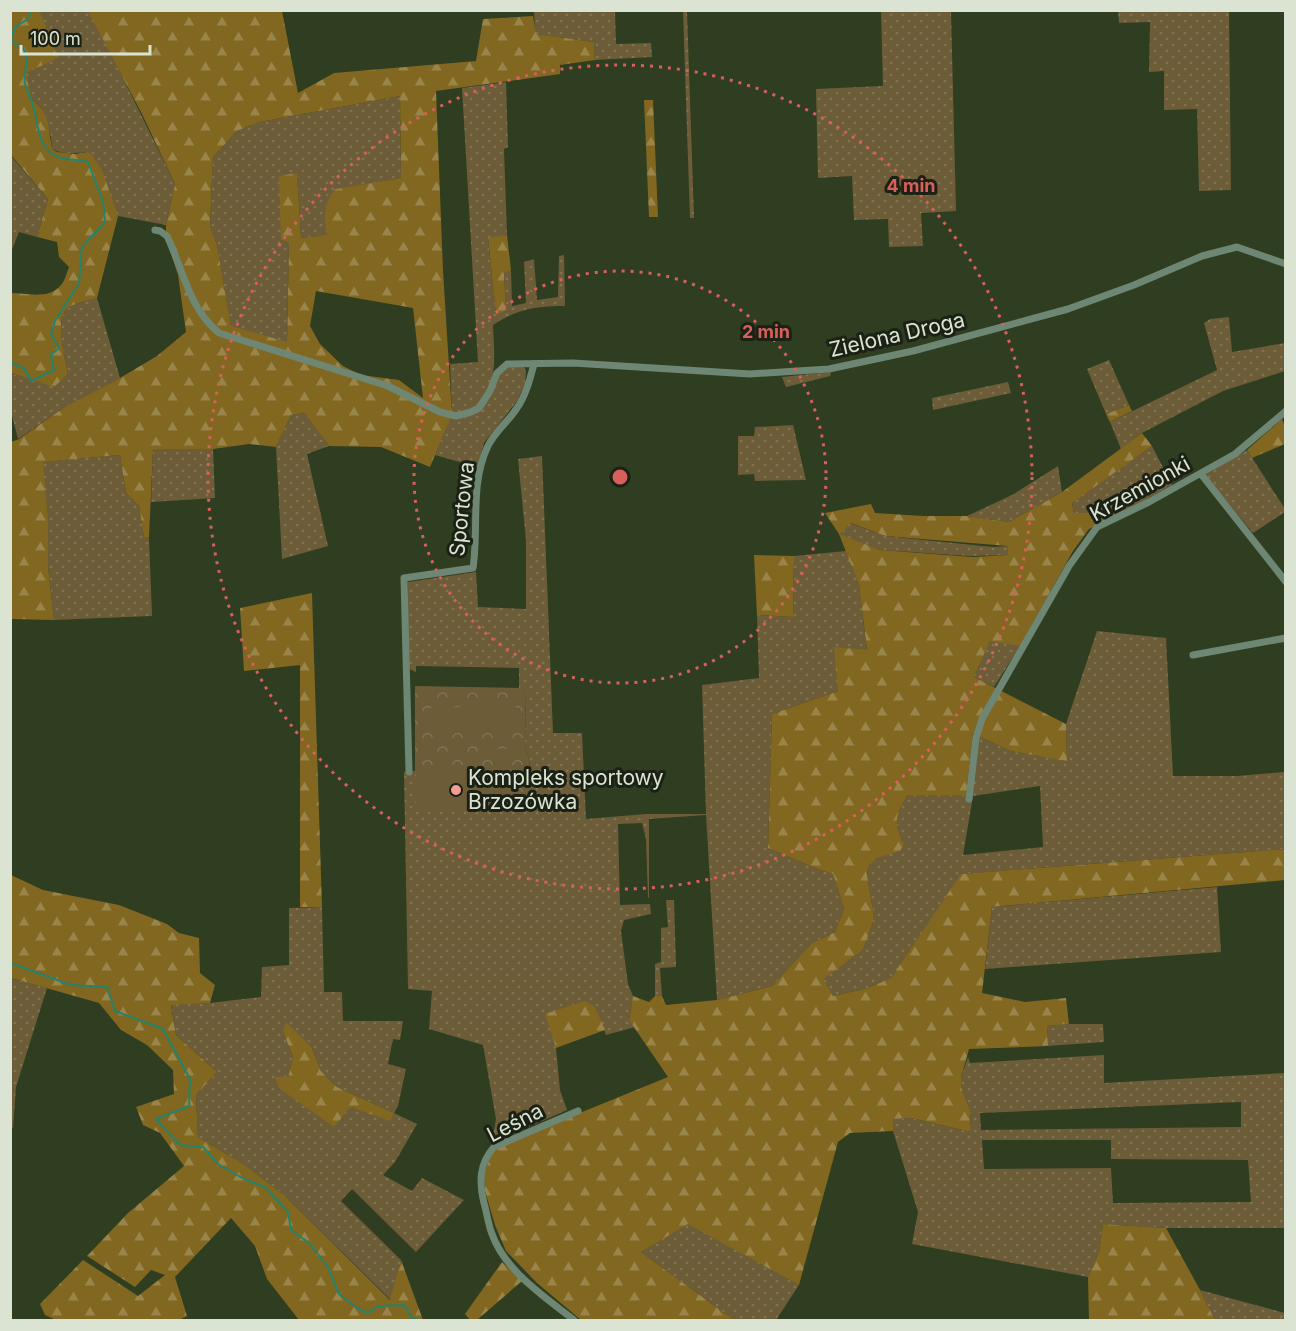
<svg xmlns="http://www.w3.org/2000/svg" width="1296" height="1331" viewBox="0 0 1296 1331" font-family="Inter,sans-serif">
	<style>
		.grass { fill: url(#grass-dots); fill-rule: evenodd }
		.forest { fill: url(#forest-firs); fill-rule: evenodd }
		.park { fill: url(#park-crowns) }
		.pitch { fill: #6c5c38 }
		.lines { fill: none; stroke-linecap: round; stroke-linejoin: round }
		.stream { stroke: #24836d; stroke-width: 2 }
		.street { stroke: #6e8774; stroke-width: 7 }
		.ring { fill: none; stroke: #d8605b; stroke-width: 3; stroke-dasharray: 3 6 }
		.poi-dot { fill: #f59b96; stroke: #1b2115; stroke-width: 2 }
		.labels { text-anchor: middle; stroke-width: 6; stroke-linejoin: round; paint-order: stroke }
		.street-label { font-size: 21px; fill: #dbe4d3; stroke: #1b2115 }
		.poi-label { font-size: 21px; fill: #dbe4d3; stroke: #1b2115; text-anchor: start }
		.centre { fill: #d8605b; stroke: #1b2115; stroke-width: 3 }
		.ring-label { font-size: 18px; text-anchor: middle; font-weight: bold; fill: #d8605b; stroke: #1b2115; stroke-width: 6; stroke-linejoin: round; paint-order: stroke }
	</style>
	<defs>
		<pattern id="grass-dots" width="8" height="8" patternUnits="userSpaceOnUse" patternTransform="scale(1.5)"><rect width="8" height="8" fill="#6c5c38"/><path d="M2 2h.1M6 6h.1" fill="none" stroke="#807354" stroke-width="1.8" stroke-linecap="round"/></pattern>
		<pattern id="forest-firs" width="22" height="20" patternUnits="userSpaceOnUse" patternTransform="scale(1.5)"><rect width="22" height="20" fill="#826720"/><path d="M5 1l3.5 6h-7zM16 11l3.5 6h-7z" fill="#99844a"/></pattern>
		<pattern id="park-crowns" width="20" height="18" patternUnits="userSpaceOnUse" patternTransform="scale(1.5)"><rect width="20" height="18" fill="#6c5c38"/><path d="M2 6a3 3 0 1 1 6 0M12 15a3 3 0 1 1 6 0" fill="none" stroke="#807354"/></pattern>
	</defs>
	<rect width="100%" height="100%" fill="#2f3d21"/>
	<!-- grass -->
	<g class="grass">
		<path d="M 40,11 L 88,11 L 99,29 L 175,184 L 166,225 L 118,216 L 87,152 C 76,153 62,155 52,149 L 51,137 L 43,110 L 32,99 L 25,73 L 57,58 Z"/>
		<path d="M 534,11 L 615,11 L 616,44 L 651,43 L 652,57 L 595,60 L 594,42 L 535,34 Z"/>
		<path d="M 683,11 L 687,11 L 694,218 L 690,218 Z"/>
		<path d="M 881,11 L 951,11 L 956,211 L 921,213 L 923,246 L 889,247 L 888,219 L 854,220 L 852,176 L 818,178 L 816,89 L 883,86 Z"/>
		<path d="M 1118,11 L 1229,11 L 1231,190 L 1199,191 L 1197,109 L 1164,110 L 1164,71 L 1149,72 L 1150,22 L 1119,23 Z"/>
		<path d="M 506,82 L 508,147 L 504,149 L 507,235 L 488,239 L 496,314 L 506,310 L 504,272 L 511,270 L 512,306 L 526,303 L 524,262 L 534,259 L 537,300 L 558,297 L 559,256 L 564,255 L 565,306 C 536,306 517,309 493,325 C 494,353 500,392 471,409 C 466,411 458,412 452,414 L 450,364 L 478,362 L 462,88 Z"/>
		<path d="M 400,96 L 401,178 L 336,190 L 327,235 L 301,238 L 297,174 L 280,176 L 289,242 L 287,343 L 231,327 L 217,245 L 210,226 L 213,157 L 237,131 L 260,122 Z"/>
		<path d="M 10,155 L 48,199 L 37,237 L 19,232 L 11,252 Z"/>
		<path d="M 97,298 L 120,378 L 66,406 L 18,439 L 11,412 L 10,373 L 54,386 L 68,374 C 65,359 56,324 65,311 C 71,303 88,301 97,298 Z"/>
		<path d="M 1229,317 L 1232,352 L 1285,343 L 1285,371 L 1223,391 L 1142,433 L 1121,449 L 1110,422 L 1217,370 L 1204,323 L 1210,319 Z"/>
		<path d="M 1109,360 L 1129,405 L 1106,414 L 1087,369 Z"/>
		<path d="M 523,366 L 526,371 L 525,384 L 517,401 L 484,443 L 477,467 L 435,455 L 450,418 C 501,415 483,375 508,367 C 512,366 518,366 523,366 Z"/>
		<path d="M 831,372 L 830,376 L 786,387 L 782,377 Z"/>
		<path d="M 1008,382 L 1011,393 L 933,410 L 932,398 Z"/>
		<path d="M 306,413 L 329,446 L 307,454 L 328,546 L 282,559 L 276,447 L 291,415 Z"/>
		<path d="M 793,425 L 806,480 L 755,481 L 754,474 L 738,475 L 738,436 L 754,436 L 755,427 Z"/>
		<path d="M 1152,446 L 1172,485 L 1122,513 L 1074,513 L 1072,502 Z"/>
		<path d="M 153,449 L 213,449 L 215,498 L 151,502 Z"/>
		<path d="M 1247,450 L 1285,509 L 1285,512 L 1253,533 L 1205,475 Z"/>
		<path d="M 120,455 L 126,493 L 139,506 L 144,536 L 149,537 L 152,616 L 54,620 L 48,567 L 42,462 Z"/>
		<path d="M 542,456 L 553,733 L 582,733 L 586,819 L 646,814 L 706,814 L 702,685 L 759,678 L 757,615 L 793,617 L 794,556 L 846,551 L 859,585 L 867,651 L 838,691 L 772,714 L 768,848 L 820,870 L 833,874 L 844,909 L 835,932 L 812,943 L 772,986 L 717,1000 L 706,815 L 649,819 L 649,898 L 648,898 L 646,839 L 642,823 L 618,824 L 620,905 L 650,904 L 651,914 L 624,920 L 621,931 L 628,984 L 633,996 L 629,1020 L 635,1027 L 606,1035 L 595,1007 L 546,1014 L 556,1048 L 560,1090 L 567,1110 L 492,1143 L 496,1119 L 483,1045 L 429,1029 L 432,991 L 408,989 L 404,772 L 415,771 L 415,811 L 536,801 L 529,770 L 530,761 L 525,745 L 526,689 L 519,688 L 519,668 L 416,666 L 416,672 L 411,670 L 408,665 L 408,582 L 476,572 L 478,607 L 526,609 L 526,540 L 518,459 Z"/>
		<path d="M 1058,466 L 1062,492 L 1009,522 L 967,516 L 1012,495 Z"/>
		<path d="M 850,523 L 885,536 L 993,547 L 1008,546 L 1008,555 L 970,556 L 880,550 L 839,534 Z"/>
		<path d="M 1097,631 L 1166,638 L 1173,776 L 1237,776 L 1285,772 L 1285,849 L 962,874 L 891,978 L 868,988 L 833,996 L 822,979 L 863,950 L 873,922 L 873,910 L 867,875 L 868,867 L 877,858 L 904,844 C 893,822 895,815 908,795 L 966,795 L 973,733 L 1010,751 L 1067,760 L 1066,724 ZM 1040,786 L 1043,847 L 963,855 L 973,796 Z"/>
		<path d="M 990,640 L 1020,646 L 994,687 L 974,677 Z"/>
		<path d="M 1217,887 L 1221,952 L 985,969 L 992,907 Z"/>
		<path d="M 666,900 L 674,900 L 676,967 L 660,968 L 662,996 L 655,996 L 655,964 L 661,962 L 661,928 L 668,927 Z"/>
		<path d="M 322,907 L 324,992 L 342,992 L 343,1021 L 403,1021 L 400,1040 L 393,1039 L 388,1064 L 406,1069 L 398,1106 L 394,1113 L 417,1124 L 395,1162 L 383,1175 L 412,1191 L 422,1178 L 464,1200 L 416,1252 L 352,1189 L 341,1201 L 401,1260 L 391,1300 L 284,1195 L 245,1165 L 198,1137 L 196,1095 L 217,1072 L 176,1035 L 171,1004 L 210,1003 L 261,997 L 262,967 L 289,965 L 289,908 ZM 283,1032 L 312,1048 L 321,1071 L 337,1087 L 394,1113 L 391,1120 L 350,1107 L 275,1077 L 288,1077 L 293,1057 Z"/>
		<path d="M 10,978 L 47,988 L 16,1087 L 13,1128 L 10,1127 Z"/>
		<path d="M 1069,1024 L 1103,1024 L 1104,1042 L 1048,1046 L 1047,1026 Z"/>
		<path d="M 1104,1055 L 1104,1083 L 1285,1073 L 1285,1228 L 1166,1228 L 1103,1224 L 1099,1252 L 1088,1277 L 912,1244 L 918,1212 L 893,1131 L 892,1119 L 911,1118 L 971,1132 L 970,1110 L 961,1087 L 961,1078 L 968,1057 L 970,1063 ZM 1241,1102 L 1241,1127 L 981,1130 L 980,1113 ZM 982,1140 L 1111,1140 L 1111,1159 L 1248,1160 L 1251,1202 L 1113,1203 L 1111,1168 L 984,1169 Z"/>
		<path d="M 688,1223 L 799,1285 L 776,1320 L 734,1320 L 641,1252 Z"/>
		<path d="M 1200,1290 L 1285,1313 L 1285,1320 L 1215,1320 Z"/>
	</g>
	<!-- forest -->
	<g class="forest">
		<path d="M 10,11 L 40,11 L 58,58 L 26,73 L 32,99 L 43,110 L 48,123 L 52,149 L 57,152 L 75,154 L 87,152 L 91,154 L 102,170 L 118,216 L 97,298 C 88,301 71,303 65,311 C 56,324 65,359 68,374 L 54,387 L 11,373 L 11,293 C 26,293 49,300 61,285 C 65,281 67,272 69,267 L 59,257 L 57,242 L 37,237 L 48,199 L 11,155 Z"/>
		<path d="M 88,11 L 282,11 L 298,93 L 334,73 L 476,61 L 483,19 L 533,16 L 536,34 L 594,42 L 595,60 L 560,65 L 560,74 L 436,91 L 443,271 L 452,414 L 430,467 L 381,447 L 329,446 L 305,413 L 291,415 L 276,447 L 249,444 L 213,449 L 153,449 L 149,537 L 144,537 L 139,506 L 126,493 L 120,455 L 43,462 L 48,521 L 48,567 L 54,620 L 11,619 L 11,442 L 19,439 L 66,406 L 120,378 L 157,356 L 186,332 L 178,275 L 166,238 L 166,225 L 175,184 L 142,114 ZM 400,96 L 401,178 L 336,189 C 323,202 324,219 327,235 L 301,238 L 297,173 L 279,176 L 281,240 L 289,242 L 287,342 L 231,326 L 217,245 L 210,226 L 213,157 L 237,131 L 260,122 ZM 316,291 L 413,308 L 423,398 L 399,380 L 361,375 L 343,366 L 320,344 L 310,326 Z"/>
		<path d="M 644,100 L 653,100 L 658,217 L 649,217 Z"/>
		<path d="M 507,235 L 511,270 L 504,273 L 506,310 L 496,315 L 488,238 Z"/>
		<path d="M 1129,405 L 1132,411 L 1110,422 L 1106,414 Z"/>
		<path d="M 1282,419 L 1285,427 L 1285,444 L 1252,458 L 1247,450 Z"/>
		<path d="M 1142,433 L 1152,446 L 1072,503 L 1074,513 L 1122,513 L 1089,529 L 1073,551 L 1020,646 L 990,641 L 974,677 L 1066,724 L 1067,761 L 1010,751 L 973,733 L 966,795 L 908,795 C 895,815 893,822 904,844 L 900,851 L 877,858 L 868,867 L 867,875 L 873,910 L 873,922 L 863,950 L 823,979 L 833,996 L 868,988 L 891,978 L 961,874 L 1285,849 L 1285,880 L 992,907 L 982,993 L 1025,1002 L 1066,998 L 1069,1024 L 1047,1026 L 1048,1046 L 969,1049 L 961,1078 L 961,1087 L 970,1110 L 971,1132 L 911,1118 L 893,1119 L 893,1131 L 850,1133 L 838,1142 L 799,1285 L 688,1224 L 641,1252 L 734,1320 L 581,1320 L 537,1283 L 506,1251 L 495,1225 L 485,1191 L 484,1176 L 491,1153 L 511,1141 L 668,1077 L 629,1020 L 633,996 L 649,1002 L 655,996 L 662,996 L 666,1005 L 717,1000 L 772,986 L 812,943 L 835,932 L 844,909 L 833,874 L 820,870 L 768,848 L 772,714 L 838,691 L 834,647 L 867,650 L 859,585 L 839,534 L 825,513 L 871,504 L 875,513 L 923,516 L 967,516 L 1009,522 L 1062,492 ZM 851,523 L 885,536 L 1008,546 L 1008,555 L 973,557 L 880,550 L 840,534 Z"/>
		<path d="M 754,555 L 794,556 L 793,617 L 757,615 Z"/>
		<path d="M 312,593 L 322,907 L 300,907 L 300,665 L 244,671 L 240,608 Z"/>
		<path d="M 11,875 L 43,890 L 119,905 L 167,924 L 179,933 L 199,938 L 200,973 L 215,985 L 210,1003 L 171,1005 L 176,1035 L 217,1072 L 196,1095 L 198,1137 L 245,1165 L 284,1195 L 390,1300 L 401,1260 L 423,1320 L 299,1320 L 267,1279 L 255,1246 L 231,1218 L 175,1277 L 187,1316 L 179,1320 L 56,1320 L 45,1315 L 40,1304 L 83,1260 L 138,1296 L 165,1275 L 151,1270 L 135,1287 L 87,1256 L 128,1213 L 184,1166 L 160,1133 L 143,1125 L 136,1107 L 174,1094 L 173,1070 L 147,1045 L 121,1030 L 99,1003 L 11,978 Z"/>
		<path d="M 585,1001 L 595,1007 L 605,1030 L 556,1048 L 545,1014 Z"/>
		<path d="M 286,1022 L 312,1048 L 321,1071 L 337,1087 L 394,1113 L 391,1121 L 350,1107 L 334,1127 L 279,1088 L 275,1077 L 288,1077 L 293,1057 L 283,1032 Z"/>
		<path d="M 1103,1224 L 1166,1228 L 1200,1290 L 1215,1320 L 1089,1320 L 1088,1277 L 1099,1252 Z"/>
		<path d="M 502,1262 L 522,1281 L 477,1320 L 470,1320 L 465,1314 Z"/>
	</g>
	<!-- park -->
	<path class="park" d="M 415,686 L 526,688 L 525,745 L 530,761 L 529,770 L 536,800 L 536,810 L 415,812 Z"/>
	<!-- pitch -->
	<g class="pitch">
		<path d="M 474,702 L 516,702 L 516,727 L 474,727 L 474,730 L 428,730 L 428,708 L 473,707 Z"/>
		<path d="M 490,749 L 513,749 L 514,760 L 490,760 Z"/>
		<path d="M 496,770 L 496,810 L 416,810 L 416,771 Z"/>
	</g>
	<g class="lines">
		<!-- stream -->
		<g class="stream">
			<path d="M 10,362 L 25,369 L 31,381 L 54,370 L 51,355 L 59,348 L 51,334 L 55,321 L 79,283 L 82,247 L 105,222 L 103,201 L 88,162 C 76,158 64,162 52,154 C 36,142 38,119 32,102 C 30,96 27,90 25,84 C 22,68 36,51 14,43 L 11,39 L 15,27 L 28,19 L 31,10"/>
			<path d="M 10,963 L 71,985 L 107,987 L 115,1011 L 163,1029 L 190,1079 L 189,1106 L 156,1119 L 180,1145 L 203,1147 L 218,1164 L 244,1179 L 265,1187 L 288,1212 L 291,1230 L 309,1243 L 328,1267 L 339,1294 L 357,1308 L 368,1313 L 378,1306 L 404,1305 L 412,1318 L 419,1320"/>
		</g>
		<!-- street -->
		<g class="street">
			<path d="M 155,230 L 160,231 L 167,236 C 183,269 189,309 219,333 L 388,386 L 440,412 L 456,416 L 471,412 L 479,408 L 490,391 L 497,373 L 507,364 L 573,363 L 750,374 L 829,369 L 913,351 L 1068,309 L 1134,285 L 1202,256 L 1237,247 L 1286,264"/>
			<path d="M 1201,474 L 1286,582"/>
			<path d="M 1193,655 L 1286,638"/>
			<path d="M 409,772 L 404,578 L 473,568 C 479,528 470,485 487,448 C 494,432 508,422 517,408 C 526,395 530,379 534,364"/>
			<path d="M 969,799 L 976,738 L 982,719 L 1069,566 L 1097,527 L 1149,502 L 1235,454 L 1286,411"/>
			<path d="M 574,1320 C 545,1297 505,1271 492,1234 C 488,1224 487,1213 484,1203 C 479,1182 479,1164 494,1147 L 578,1111"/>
		</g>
	</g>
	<!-- distance rings -->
	<g class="ring">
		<circle cx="620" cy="477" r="206"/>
		<circle cx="620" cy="477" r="412"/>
	</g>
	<!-- markers -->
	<circle class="poi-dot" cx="456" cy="790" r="6"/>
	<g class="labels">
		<!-- street labels -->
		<g class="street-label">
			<text transform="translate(897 335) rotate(-13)" y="7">Zielona Droga</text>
			<text transform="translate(1140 489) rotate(-29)" y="7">Krzemionki</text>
			<text transform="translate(462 509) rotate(-84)" y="7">Sportowa</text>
			<text transform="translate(515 1123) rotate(-27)" y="7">Leśna</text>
		</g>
		<!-- poi labels -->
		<g class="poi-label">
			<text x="468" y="785">Kompleks sportowy<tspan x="468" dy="24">Brzozówka</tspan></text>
		</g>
	</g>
	<circle cx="620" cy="477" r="9" class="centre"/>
	<g class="ring-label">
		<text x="911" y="192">4 min</text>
		<text x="766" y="338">2 min</text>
	</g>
	<!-- border -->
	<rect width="1296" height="1331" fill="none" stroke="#dbe4d3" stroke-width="24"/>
	<!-- scale -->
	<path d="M21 45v9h129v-9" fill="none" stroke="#dbe4d3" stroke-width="3"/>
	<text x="30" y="45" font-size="18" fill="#dbe4d3" stroke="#1b2115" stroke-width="4.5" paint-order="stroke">100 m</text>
</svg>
